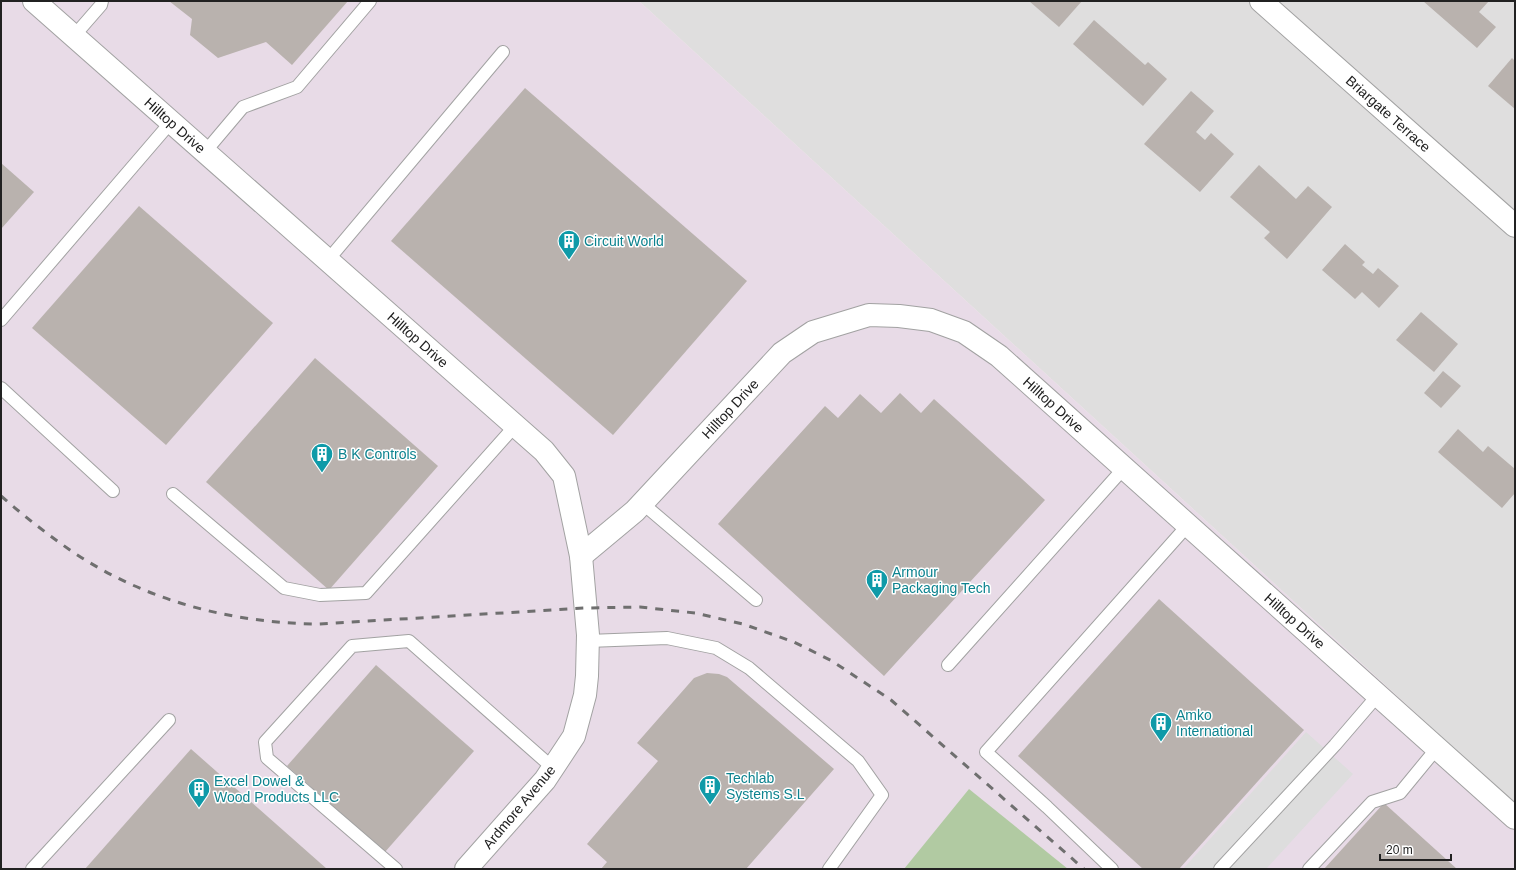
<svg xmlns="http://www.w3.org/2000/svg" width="1516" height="870" viewBox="0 0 1516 870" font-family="Arial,sans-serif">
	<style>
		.residential { fill: #dfdede }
		.industrial { fill: #e8dbe7 }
		.forest { fill: #b1caa2 }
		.parking { fill: #ddd }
		.building { fill: #b9b2ae }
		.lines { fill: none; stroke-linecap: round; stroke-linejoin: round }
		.lane-casing { stroke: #a2a2a2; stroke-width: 14 }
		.street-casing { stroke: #a2a2a2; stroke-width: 24 }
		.lane { stroke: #fff; stroke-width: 12 }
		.street { stroke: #fff; stroke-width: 22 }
		.rail { stroke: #6f6f6f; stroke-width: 3; stroke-dasharray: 8 8; stroke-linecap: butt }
		.labels { text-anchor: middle; stroke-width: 3; stroke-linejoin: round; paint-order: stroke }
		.street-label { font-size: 14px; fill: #212121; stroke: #fff }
		.culture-label { font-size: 14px; fill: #0d838f; stroke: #fff; text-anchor: start }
	</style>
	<rect width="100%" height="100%" fill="#f0ede9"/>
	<!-- residential -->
	<path class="residential" d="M 639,1 L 1515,1 L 1515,804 Z"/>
	<!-- industrial -->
	<path class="industrial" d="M 1,1 L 639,1 L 1515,804 L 1515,869 L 1,869 Z"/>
	<!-- forest -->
	<path class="forest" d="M 969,789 L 1068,869 L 904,869 Z"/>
	<!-- parking -->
	<path class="parking" d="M 1306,732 L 1353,774 L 1266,869 L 1183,869 Z"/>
	<!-- building -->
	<g class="building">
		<path d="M 169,1 L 348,1 L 292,65 L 266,42 L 218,58 L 190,35 L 192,19 Z"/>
		<path d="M 1029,1 L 1082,1 L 1059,27 Z"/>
		<path d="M 1423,1 L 1489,1 L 1479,12 L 1496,27 L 1477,48 Z"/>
		<path d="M 1094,20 L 1145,65 L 1148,62 L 1167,79 L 1143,106 L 1073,44 Z"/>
		<path d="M 1512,58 L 1515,61 L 1515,109 L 1488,86 Z"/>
		<path d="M 525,88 L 747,281 L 613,435 L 391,241 Z"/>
		<path d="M 1191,91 L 1214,111 L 1196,132 L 1205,140 L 1211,133 L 1234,154 L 1200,192 L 1144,144 Z"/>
		<path d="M 1,163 L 34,192 L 1,229 Z"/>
		<path d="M 1259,165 L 1296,199 L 1308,186 L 1332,207 L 1287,259 L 1264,238 L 1270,232 L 1230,197 Z"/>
		<path d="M 139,206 L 273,323 L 166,445 L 32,328 Z"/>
		<path d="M 1345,244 L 1365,262 L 1362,265 L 1373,274 L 1378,268 L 1399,286 L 1379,308 L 1362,292 L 1355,299 L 1322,270 Z"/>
		<path d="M 1421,312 L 1458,344 L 1434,372 L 1396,340 Z"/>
		<path d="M 315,358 L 438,466 L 329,590 L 206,482 Z"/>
		<path d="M 1443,371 L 1461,386 L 1441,408 L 1424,393 Z"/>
		<path d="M 900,393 L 921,413 L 934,399 L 1045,500 L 884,676 L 718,524 L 825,406 L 838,418 L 860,394 L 881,413 Z"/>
		<path d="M 1458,429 L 1483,452 L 1488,446 L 1515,469 L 1515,493 L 1502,508 L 1438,452 Z"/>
		<path d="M 1159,599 L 1304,730 L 1179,869 L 1143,869 L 1018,756 Z"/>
		<path d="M 376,665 L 474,751 L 385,852 L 287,766 Z"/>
		<path d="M 707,673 L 719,674 L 727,677 L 834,769 L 746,869 L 601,869 L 607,862 L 587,844 L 658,761 L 637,743 L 694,678 Z"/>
		<path d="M 191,749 L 327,869 L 85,869 Z"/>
		<path d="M 1384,803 L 1457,869 L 1324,869 Z"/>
	</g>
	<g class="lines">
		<!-- lane casing -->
		<g class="lane-casing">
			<g id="lane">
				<path d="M 74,36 L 101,5 L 102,1"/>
				<path d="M 205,152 L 243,107 L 297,87 L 370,1"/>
				<path d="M 328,260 L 503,52"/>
				<path d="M 1,320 L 171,122"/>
				<path d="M 1,388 L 113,491"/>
				<path d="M 173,494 L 284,588 L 320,595 L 366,593 L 515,426"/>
				<path d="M 642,503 L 756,600"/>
				<path d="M 588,641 L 667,638 L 716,648 L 749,668 L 858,761 L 882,795 L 829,869"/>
				<path d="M 948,665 L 1124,468"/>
				<path d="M 32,869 L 169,720"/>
				<path d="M 396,869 L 267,758 L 265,742 L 352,646 L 409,641 L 553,768"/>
				<path d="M 1112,869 L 1047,807 L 986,752 L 1188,525"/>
				<path d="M 1220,869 L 1335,745 L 1378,695"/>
				<path d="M 1309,869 L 1372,802 L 1400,793 L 1437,748"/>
			</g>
		</g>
		<!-- street casing -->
		<g class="street-casing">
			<g id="street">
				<path id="s1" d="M 34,1 L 544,451 L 564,476 L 581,556 L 588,635 L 587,676 L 585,695 L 574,736 L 545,780 L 466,869"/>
				<path id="s2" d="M 1261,1 L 1515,226"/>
				<path id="s3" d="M 581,556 L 635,511 L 782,353 L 813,332 L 869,315 L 899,316 L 931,320 L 964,332 L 999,356 L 1515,818"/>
			</g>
		</g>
		<!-- lane -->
		<use href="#lane" class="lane"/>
		<!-- street -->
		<use href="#street" class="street"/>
		<!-- rail -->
		<path class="rail" d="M 1,496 C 24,516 48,535 73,552 C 146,601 231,623 318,624 L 585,608 L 640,607 L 695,613 L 743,624 L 794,642 L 832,661 L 891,700 L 1084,869"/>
	</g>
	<!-- icons -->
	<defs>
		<g id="building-pin" transform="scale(1.15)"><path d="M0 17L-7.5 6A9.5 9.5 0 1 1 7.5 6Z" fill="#0f9aa8" stroke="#fff"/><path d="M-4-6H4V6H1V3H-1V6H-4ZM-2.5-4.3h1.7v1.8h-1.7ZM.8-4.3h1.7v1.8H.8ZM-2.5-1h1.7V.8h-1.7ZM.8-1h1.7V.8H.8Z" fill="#fff"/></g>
	</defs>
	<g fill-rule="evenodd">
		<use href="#building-pin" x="569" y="241"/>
		<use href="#building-pin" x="322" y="454"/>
		<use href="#building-pin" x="877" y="580"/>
		<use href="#building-pin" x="1161" y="723"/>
		<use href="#building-pin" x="710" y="786"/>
		<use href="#building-pin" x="199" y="789"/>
	</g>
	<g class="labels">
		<!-- street labels -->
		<g class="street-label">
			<text dy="5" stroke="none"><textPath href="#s2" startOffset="170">Briargate Terrace</textPath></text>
			<text dy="5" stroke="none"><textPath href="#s1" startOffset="188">Hilltop Drive</textPath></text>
			<text dy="5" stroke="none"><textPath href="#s1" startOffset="512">Hilltop Drive</textPath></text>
			<text dy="5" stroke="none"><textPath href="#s3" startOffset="595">Hilltop Drive</textPath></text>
			<text dy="5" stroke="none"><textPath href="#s3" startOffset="210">Hilltop Drive</textPath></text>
			<text dy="5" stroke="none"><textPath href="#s3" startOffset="919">Hilltop Drive</textPath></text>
			<text transform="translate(519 807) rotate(-50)" y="5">Ardmore Avenue</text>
		</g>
		<!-- culture labels -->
		<g class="culture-label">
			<text x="584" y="246">Circuit World</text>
			<text x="338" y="459">B K Controls</text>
			<text x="892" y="577">Armour<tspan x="892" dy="16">Packaging Tech</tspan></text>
			<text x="1176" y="720">Amko<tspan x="1176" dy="16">International</tspan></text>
			<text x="726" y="783">Techlab<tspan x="726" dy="16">Systems S.L</tspan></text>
			<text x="214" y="786">Excel Dowel &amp;<tspan x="214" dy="16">Wood Products LLC</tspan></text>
		</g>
	</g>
	<!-- border -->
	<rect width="1516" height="870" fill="none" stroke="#212121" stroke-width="4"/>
	<!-- scale -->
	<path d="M1380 854v6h71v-6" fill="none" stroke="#212121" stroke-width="2"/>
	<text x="1386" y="854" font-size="12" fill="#212121" stroke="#ffffff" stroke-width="3" paint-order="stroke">20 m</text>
</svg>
